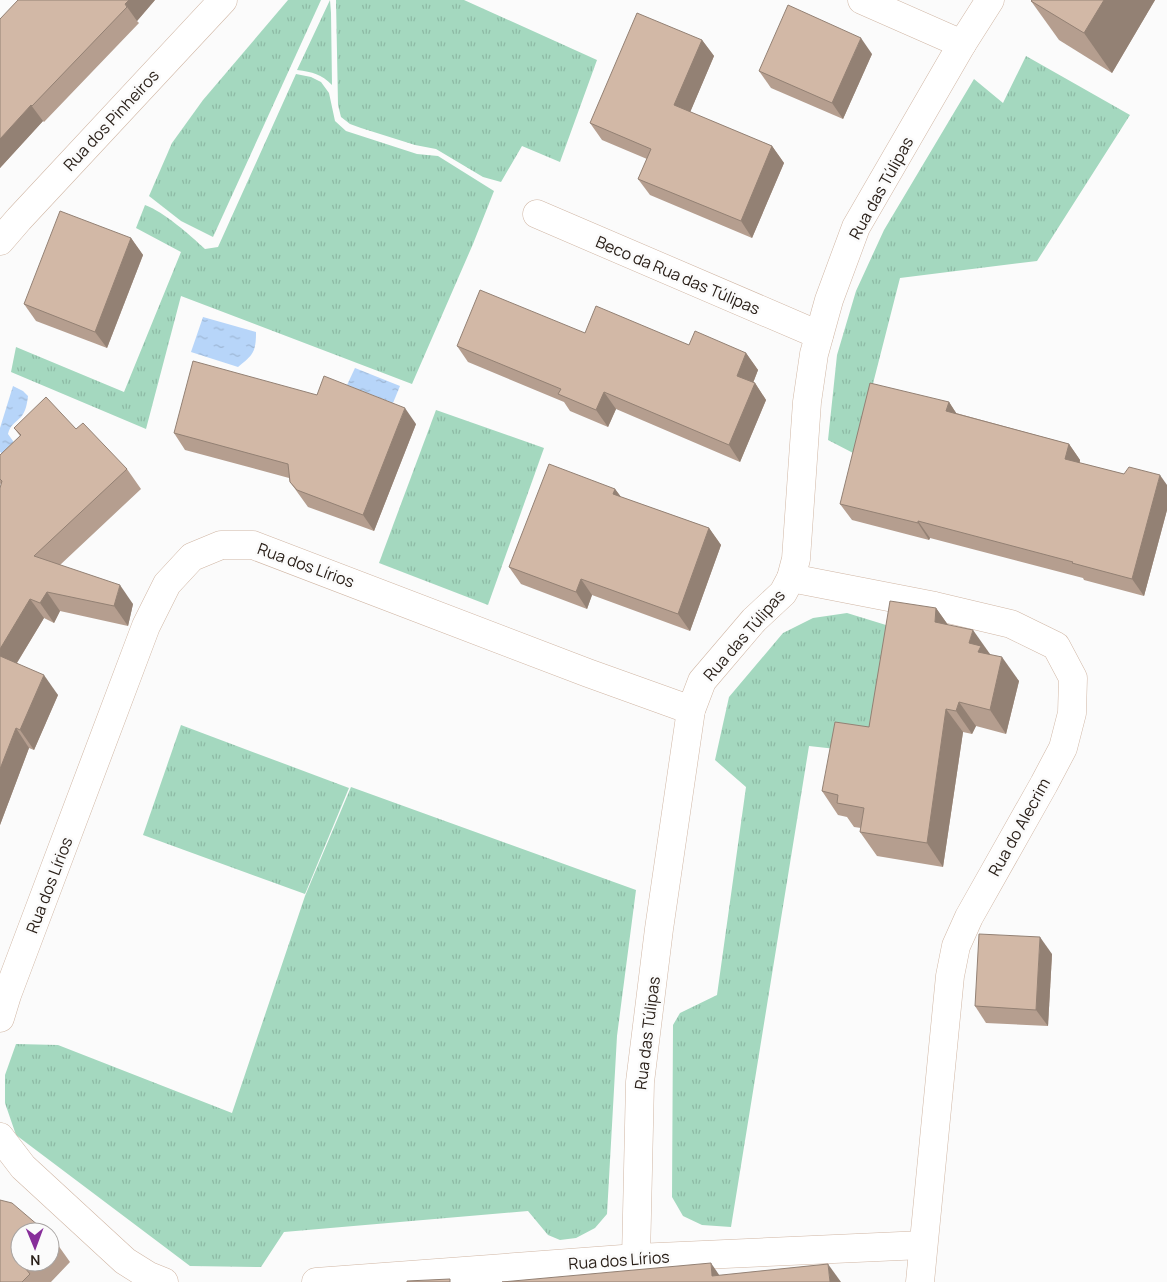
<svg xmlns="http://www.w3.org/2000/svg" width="1167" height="1282" viewBox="0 0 1167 1282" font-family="Manrope,sans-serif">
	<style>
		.grass { fill: url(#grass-tufts) }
		.water { fill: url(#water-ripples) }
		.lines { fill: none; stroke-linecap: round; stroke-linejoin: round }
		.minor-casing { stroke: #d0b6a4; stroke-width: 29 }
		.minor { stroke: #fff; stroke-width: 28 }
		.wall { fill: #b59e8f }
		.shaded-wall { fill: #938174 }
		.building { fill: #d2b8a6; stroke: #938174 }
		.labels { text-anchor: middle; stroke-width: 5; stroke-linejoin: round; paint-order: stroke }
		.street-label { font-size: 16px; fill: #2a2019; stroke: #fbfbfb }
	</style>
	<defs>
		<pattern id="grass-tufts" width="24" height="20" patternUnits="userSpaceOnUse" patternTransform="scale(1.25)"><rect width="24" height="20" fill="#a4d8bf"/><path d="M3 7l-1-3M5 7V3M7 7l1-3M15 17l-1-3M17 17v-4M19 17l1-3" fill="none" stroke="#8db9a4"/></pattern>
		<pattern id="water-ripples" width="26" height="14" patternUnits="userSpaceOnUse" patternTransform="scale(1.25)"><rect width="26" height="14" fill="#b7d5f9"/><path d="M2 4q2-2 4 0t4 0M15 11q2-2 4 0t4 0" fill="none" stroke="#9eb7d5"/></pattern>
	</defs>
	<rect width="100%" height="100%" fill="#fbfbfb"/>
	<!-- grass -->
	<g class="grass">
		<path d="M 288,0 L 321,0 L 213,237 L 181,221 L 149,196 L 172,143 L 203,100 Z"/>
		<path d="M 330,0 L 331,13 L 332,85 C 321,74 313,72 297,70 Z"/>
		<path d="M 336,0 L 464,0 L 597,60 L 560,162 L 522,146 L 501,182 L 483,177 L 436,149 L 415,145 L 361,128 L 350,124 L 341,117 L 338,105 Z"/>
		<path d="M 1026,56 L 1130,115 L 1037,261 L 900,278 L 855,454 L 828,440 L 837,355 L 856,291 L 884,230 L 974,79 L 1003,103 Z"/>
		<path d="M 296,74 L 311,77 L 321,82 L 329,93 L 335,121 L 346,131 L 417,154 L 438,156 L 494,191 L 473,244 L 412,384 L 181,296 L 146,429 L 11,372 L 16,347 L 124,392 L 181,252 L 136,228 L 145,205 C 164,212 190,235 205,249 L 218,247 Z"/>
		<path d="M 436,410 L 544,448 L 488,605 L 379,563 Z"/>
		<path d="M 847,613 L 899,629 L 881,754 L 809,746 L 731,1227 L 702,1225 L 683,1216 L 672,1197 L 673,1025 L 680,1013 L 717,995 L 746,787 L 715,760 L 729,697 L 783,633 L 813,618 Z"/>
		<path d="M 181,725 L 349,788 L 305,894 L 143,835 Z"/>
		<path d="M 351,787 L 636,890 L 617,1036 L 607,1214 L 595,1228 L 576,1238 L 560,1240 L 548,1235 L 528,1211 L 284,1232 L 261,1267 L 190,1266 L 16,1135 L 5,1103 L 5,1075 L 16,1044 L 58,1045 L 232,1113 L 305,896 Z"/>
	</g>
	<!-- water -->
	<g class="water">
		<path d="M 203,317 L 256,332 C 256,352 253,355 238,367 L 191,352 Z"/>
		<path d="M 355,368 L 400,386 L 393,403 L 347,385 Z"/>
		<path d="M 13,386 L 23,391 L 28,396 C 27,404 26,411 21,417 C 15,423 10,425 8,434 L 13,441 L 17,449 L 3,454 L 0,452 L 0,428 Z"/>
	</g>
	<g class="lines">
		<!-- minor casing -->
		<g class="minor-casing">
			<g id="minor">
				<path d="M 862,0 L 962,44"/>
				<path d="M 537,214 L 819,335"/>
				<path d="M 0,241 L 19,219 L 223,0"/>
				<path d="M 791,578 L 935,606 L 1011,624 L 1056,646 L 1073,678 L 1072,713 L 1063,748 L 1044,784 L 969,917 L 956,946 L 950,976 L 920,1282"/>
				<path d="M 0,1018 L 7,995 L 146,626 L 167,584 L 192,557 L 221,545 L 253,545 L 588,673 L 691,710"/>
				<path d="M 0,1137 L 23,1167 L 125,1261 L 149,1276 L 164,1282"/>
				<path d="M 636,1258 L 640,1082 L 659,929 L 691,710 L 702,681 L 754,620 L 783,593 L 791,578 L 796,559 L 807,402 L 814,354 L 829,300 L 856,227 L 962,44 L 990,0"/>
				<path d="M 316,1282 L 636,1258 L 923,1245"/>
			</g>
		</g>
		<!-- minor -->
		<use href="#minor" class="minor"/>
	</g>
	<!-- wall -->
	<g class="wall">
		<path d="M 155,0 L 137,21 L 139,23 L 44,122 L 43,121 L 0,168 L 0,19 Z"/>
		<path d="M 1032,0 L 1155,0 L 1112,73 L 1059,40 L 1031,1 Z"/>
		<path d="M 702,40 L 714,56 L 690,112 L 772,146 L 784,163 L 752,238 L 650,195 L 638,179 L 647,159 L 602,140 L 590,123 Z"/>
		<path d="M 872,54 L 843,119 L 771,88 L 759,71 Z"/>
		<path d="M 131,238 L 143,255 L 107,348 L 36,321 L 24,304 Z"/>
		<path d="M 585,333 L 689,345 L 746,353 L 758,370 L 753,383 L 755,383 L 766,400 L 740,462 L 616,409 L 608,427 L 570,411 L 564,402 L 468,362 L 457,346 Z"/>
		<path d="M 949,402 L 956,413 L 1069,444 L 1080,460 L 1080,463 L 1167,485 L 1167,510 L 1144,596 L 1084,580 L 1083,578 L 930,538 L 929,540 L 852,520 L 840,504 Z"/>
		<path d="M 416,424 L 374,531 L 308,507 L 290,482 L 289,478 L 185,450 L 174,433 Z"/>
		<path d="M 14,428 L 76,429 L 127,469 L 141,489 L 60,565 L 133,604 L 128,626 L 60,611 L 54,623 L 44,618 L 17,663 L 58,695 L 34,750 L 29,748 L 0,825 L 0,488 L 1,485 L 0,483 L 0,455 L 20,436 Z"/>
		<path d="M 615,489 L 621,497 L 709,528 L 721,545 L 690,631 L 592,595 L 587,609 L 521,584 L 509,567 Z"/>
		<path d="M 936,608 L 948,625 L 989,654 L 1019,681 L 1006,734 L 976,726 L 972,734 L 963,732 L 943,867 L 877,856 L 860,832 L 861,828 L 854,827 L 847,817 L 838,815 L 822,791 L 869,727 Z"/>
		<path d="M 1052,954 L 1048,1026 L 986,1023 L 975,1006 Z"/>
		<path d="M 50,1235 L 53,1238 L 70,1262 L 51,1282 L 0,1282 L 20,1262 L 50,1262 Z"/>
	</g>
	<!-- shaded-wall -->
	<g class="shaded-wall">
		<path d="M 129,0 L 155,0 L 137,21 L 125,4 Z"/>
		<path d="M 1104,0 L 1155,0 L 1112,73 L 1084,33 Z"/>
		<path d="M 861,38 L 872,54 L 843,119 L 832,103 Z"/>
		<path d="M 702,40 L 714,56 L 686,122 L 674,105 Z"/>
		<path d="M 31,105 L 43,121 L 0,168 L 0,139 Z"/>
		<path d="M 772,146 L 784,163 L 752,238 L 741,221 Z"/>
		<path d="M 131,238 L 143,255 L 107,348 L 95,332 Z"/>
		<path d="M 746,353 L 758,370 L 749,393 L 737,376 Z"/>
		<path d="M 755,383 L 766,400 L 740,462 L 729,445 Z"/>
		<path d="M 604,392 L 616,409 L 608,427 L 596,410 Z"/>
		<path d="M 949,402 L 960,419 L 946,411 Z"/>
		<path d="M 405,408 L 416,424 L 374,531 L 363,515 Z"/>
		<path d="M 1069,444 L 1080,460 L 1076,475 L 1065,459 Z"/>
		<path d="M 1160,475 L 1167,485 L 1167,510 L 1144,596 L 1132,579 Z"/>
		<path d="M 615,489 L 627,505 L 613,494 Z"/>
		<path d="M 918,521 L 930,538 L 929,540 L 918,523 Z"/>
		<path d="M 709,528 L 721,545 L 690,631 L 678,614 Z"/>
		<path d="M 581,579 L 592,595 L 587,609 L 576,592 Z"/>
		<path d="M 120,585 L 133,604 L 128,626 L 114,606 Z"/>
		<path d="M 47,592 L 60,611 L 54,623 L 40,603 Z"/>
		<path d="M 30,599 L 44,618 L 10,674 L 0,660 L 0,649 Z"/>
		<path d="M 936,608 L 953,632 L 935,622 Z"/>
		<path d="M 973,630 L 990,654 L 995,676 L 969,643 Z"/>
		<path d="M 1002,657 L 1019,681 L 1006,734 L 990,710 Z"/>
		<path d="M 44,675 L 58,695 L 34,750 L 20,730 Z"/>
		<path d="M 959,702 L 976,726 L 972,734 L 956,711 Z"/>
		<path d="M 946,709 L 963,732 L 943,867 L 927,843 Z"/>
		<path d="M 16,728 L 29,748 L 0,825 L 0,769 Z"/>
		<path d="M 1040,937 L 1052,954 L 1048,1026 L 1036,1010 Z"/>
		<path d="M 711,1263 L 724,1282 L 712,1276 Z"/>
		<path d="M 828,1264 L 841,1282 L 830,1282 Z"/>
	</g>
	<!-- building -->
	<g class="building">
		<path d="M 18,0 L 129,0 L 125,4 L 127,7 L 32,106 L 31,105 L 0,139 L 0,19 Z"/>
		<path d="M 1032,0 L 1104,0 L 1084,33 L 1031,1 Z"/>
		<path d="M 788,5 L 861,38 L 832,103 L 759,71 Z"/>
		<path d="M 637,13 L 702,40 L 674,105 L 772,146 L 741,221 L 638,179 L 651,149 L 590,123 Z"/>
		<path d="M 60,211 L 131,238 L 95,332 L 24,304 Z"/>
		<path d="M 480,290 L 585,333 L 596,306 L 689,345 L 695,331 L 746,353 L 737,376 L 755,383 L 729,445 L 604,392 L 596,410 L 558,394 L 561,389 L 457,346 Z"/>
		<path d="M 193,361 L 317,395 L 324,376 L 405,408 L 363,515 L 297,490 L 290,482 L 288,464 L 174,433 Z"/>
		<path d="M 870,383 L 949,402 L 946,411 L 1069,444 L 1065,459 L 1124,474 L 1129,467 L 1160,475 L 1132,579 L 1072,563 L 1073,562 L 918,521 L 918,523 L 840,504 Z"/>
		<path d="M 46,397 L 76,429 L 83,423 L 127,469 L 34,556 L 120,585 L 114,606 L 47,592 L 40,603 L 30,599 L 0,649 L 0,488 L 2,481 L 0,479 L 0,455 L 21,435 L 14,428 Z"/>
		<path d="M 549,464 L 615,489 L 613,494 L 709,528 L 678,614 L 581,579 L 576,592 L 509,567 Z"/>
		<path d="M 890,601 L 936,608 L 935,622 L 973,630 L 969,643 L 981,646 L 978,652 L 1002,657 L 990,710 L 959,702 L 956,711 L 946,709 L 927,843 L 860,832 L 864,808 L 837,803 L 838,795 L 822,791 L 835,722 L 869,727 Z"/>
		<path d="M 0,656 L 44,675 L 20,730 L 16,728 L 0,769 Z"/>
		<path d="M 979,934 L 1040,937 L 1036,1010 L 975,1006 Z"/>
		<path d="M 0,1200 L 12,1203 L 46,1232 L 20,1232 L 20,1262 L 31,1262 L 25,1268 L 30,1274 L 22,1282 L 0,1282 Z"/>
		<path d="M 50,1235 L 53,1238 L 50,1242 Z"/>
		<path d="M 711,1263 L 712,1276 L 828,1264 L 830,1282 L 502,1282 Z"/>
		<path d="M 450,1279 L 450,1282 L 407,1282 L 407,1281 Z"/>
	</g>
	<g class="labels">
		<!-- street labels -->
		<g class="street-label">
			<text transform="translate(111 120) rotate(-47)" y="6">Rua dos Pinheiros</text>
			<text transform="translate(881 188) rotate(-61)" y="6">Rua das Túlipas</text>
			<text transform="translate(678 275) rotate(23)" y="6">Beco da Rua das Túlipas</text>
			<text transform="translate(306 565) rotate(20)" y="6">Rua dos Lírios</text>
			<text transform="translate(744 635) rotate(-49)" y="6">Rua das Túlipas</text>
			<text transform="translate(1019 827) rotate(-61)" y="6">Rua do Alecrim</text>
			<text transform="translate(49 885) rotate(-69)" y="6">Rua dos Lírios</text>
			<text transform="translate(647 1033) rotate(-83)" y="6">Rua das Túlipas</text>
			<text transform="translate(619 1260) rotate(-4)" y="6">Rua dos Lírios</text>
		</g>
	</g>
	<!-- north arrow -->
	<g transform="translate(35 1247) rotate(179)"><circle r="24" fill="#fbfbfb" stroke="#a7a3a1"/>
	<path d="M0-4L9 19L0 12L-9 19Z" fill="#872e9a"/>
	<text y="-8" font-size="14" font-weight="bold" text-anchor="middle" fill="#2a2019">N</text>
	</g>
</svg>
